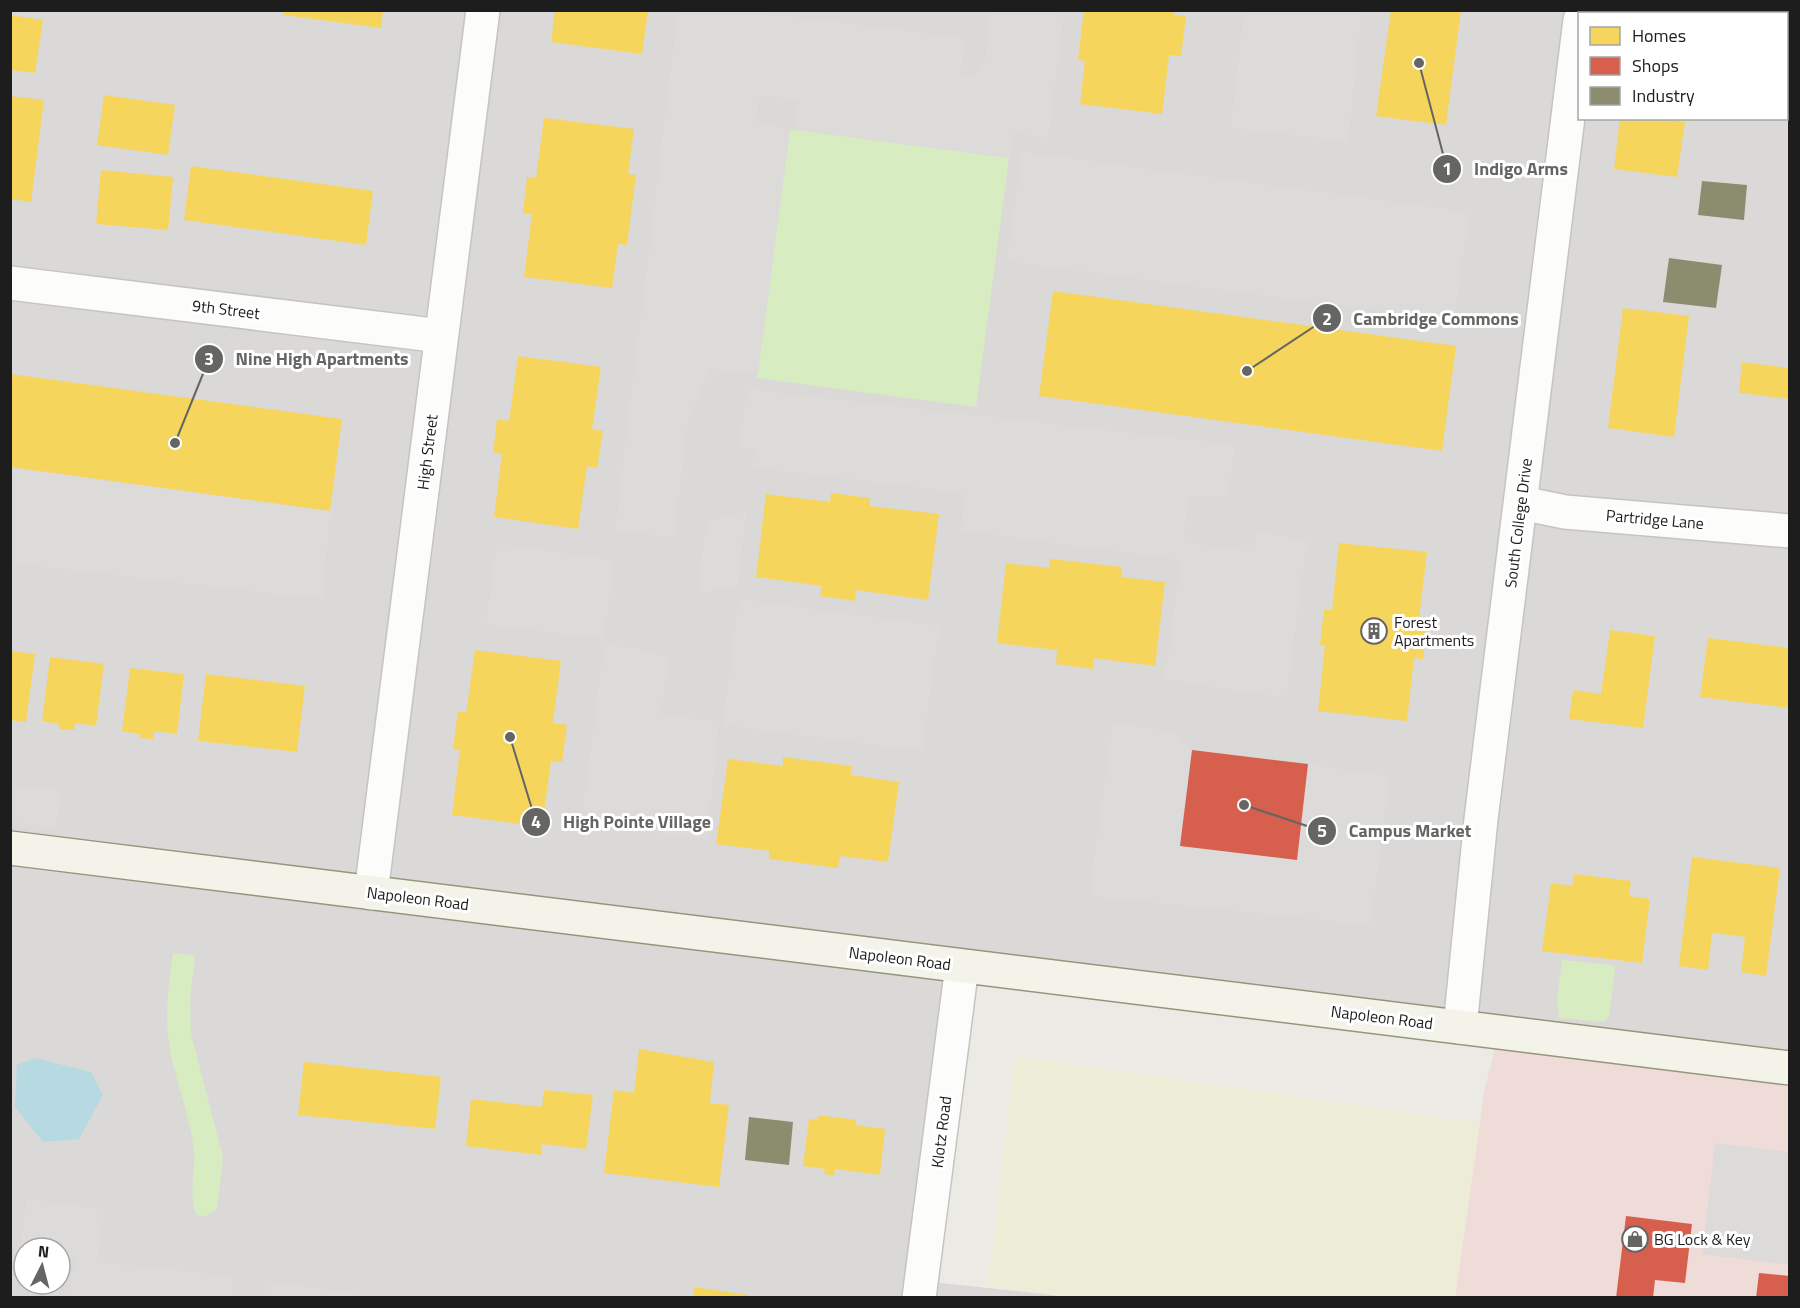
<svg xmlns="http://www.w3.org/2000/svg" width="1800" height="1308" viewBox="0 0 1800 1308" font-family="'Titillium Web',sans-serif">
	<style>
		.residential { fill: #dbd9d7; fill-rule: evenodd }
		.commercial { fill: #efdcd9 }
		.farmland { fill: #ededd7 }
		.grass { fill: #d8ecc1 }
		.parking { fill: #dcdbd9 }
		.water { fill: #b6d9e2 }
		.homes { fill: #f6d55c }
		.shops { fill: #d6604d }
		.industry { fill: #8c8c6e }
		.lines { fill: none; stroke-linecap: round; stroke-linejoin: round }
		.minor-casing { stroke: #c4c4c1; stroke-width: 36 }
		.tertiary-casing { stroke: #c4c4c1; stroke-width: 36 }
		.secondary-casing { stroke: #94967c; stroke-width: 36 }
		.minor { stroke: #fcfcfb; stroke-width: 33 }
		.tertiary { stroke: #fcfcfb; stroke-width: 33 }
		.secondary { stroke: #f3f3e9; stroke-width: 33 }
		.labels { text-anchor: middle; stroke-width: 6; stroke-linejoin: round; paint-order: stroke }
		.street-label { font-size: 16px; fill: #1d1d1d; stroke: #fff }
		.poi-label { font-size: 16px; fill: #1d1d1d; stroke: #fff; text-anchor: start }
		.leader { fill: none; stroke: #656563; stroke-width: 2 }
		.callout-dot { fill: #656563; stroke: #fff; stroke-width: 2 }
		.mark-label { font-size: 18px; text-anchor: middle; font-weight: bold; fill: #fff }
		.callout-label { font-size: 18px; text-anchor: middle; font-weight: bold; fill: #656563; stroke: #fff; stroke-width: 6; stroke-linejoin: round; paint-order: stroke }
	</style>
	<rect width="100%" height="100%" fill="#eceae5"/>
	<!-- residential -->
	<path class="residential" d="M 10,11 L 1789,11 L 1789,1068 L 962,966 L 922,1281 L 1073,1297 L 11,1297 ZM 1580,14 L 1786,14 L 1786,118 L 1580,118 ZM 24,1248 L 60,1248 L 60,1284 L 24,1284 Z"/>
	<!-- commercial -->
	<path class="commercial" d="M 1499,1032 L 1789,1068 L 1789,1297 L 1455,1298 L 1484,1092 Z"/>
	<!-- farmland -->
	<path class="farmland" d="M 1015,1056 L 1480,1123 L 1455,1297 L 1073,1298 L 988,1286 Z"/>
	<!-- grass -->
	<g class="grass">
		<path d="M 790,129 L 1009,158 L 976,407 L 757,378 Z"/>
		<path d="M 173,953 L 195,956 L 190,999 L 191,1034 L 223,1157 L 217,1209 L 204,1217 L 196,1214 C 188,1192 196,1172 194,1150 C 190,1117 178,1087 171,1055 C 164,1020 168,987 173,953 Z"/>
		<path d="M 1562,960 L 1612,965 L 1615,970 L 1609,1016 L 1604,1022 L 1559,1018 L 1557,1002 Z"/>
	</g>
	<!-- parking -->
	<g class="parking">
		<path d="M 678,11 L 770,11 L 770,14 L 964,38 L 961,74 L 972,75 L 985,61 L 990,11 L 1064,11 L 1048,138 L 1011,133 L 1009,158 L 795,130 L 798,100 L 759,95 L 757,122 L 790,129 L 758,374 L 710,369 L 688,421 L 674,538 L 615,530 Z"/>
		<path d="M 1244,11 L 1362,11 L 1348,141 L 1231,128 Z"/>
		<path d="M 1022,152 L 1469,212 L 1454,321 L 1007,261 Z"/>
		<path d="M 747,389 L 1235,445 L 1228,497 L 1189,496 L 1183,542 L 1254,552 L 1258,532 L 1307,540 L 1286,698 L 1165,679 L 1181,560 L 961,530 L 964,493 L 752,467 L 755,449 L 739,447 Z"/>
		<path d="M 11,467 L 330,511 L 322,599 L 11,563 Z"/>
		<path d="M 747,511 L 737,586 L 697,594 L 707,521 Z"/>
		<path d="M 497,544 L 614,560 L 604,639 L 486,624 Z"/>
		<path d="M 739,599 L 939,626 L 922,751 L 723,725 Z"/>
		<path d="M 604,645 L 642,649 L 669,660 L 661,714 L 719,722 L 707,839 L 581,824 Z"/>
		<path d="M 1113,723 L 1174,732 L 1192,750 L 1180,846 L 1296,859 L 1308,764 L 1389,776 L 1371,925 L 1089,896 Z"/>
		<path d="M 11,785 L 61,791 L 56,828 L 11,822 Z"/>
		<path d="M 1715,1143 L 1789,1152 L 1789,1265 L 1702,1254 Z"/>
		<path d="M 27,1198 L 104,1210 L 97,1262 L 232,1276 L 232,1297 L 63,1297 L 78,1259 L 60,1256 L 60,1248 L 24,1248 L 24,1251 L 20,1251 Z"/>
		<path d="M 266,1281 L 373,1297 L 265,1297 Z"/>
	</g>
	<!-- water -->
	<path class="water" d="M 35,1058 L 91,1072 L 103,1095 L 79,1139 L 43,1142 L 15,1107 L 17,1065 Z"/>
	<!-- homes -->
	<g class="homes">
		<path d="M 284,10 L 383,10 L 381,28 L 283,15 Z"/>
		<path d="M 555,10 L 648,10 L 642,54 L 551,42 Z"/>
		<path d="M 1084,10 L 1175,10 L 1174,15 L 1186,16 L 1181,56 L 1169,55 L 1162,114 L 1080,104 L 1085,61 L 1078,60 Z"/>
		<path d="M 1391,10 L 1461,10 L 1446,125 L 1376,116 Z"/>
		<path d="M 10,15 L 43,20 L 35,73 L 10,70 Z"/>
		<path d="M 104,95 L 175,105 L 168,155 L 97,145 Z"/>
		<path d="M 10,96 L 44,100 L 31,202 L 10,199 Z"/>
		<path d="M 544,118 L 634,129 L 628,174 L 636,175 L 627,245 L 618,244 L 612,288 L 524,277 L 532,214 L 523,213 L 527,177 L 536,178 Z"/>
		<path d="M 1620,118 L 1659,118 L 1685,122 L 1677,177 L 1614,169 Z"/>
		<path d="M 191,166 L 373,191 L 366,245 L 184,220 Z"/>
		<path d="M 101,170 L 173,177 L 168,230 L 96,224 Z"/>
		<path d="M 1053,291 L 1456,346 L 1442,451 L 1039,396 Z"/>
		<path d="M 1623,308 L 1689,316 L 1674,437 L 1608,428 Z"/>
		<path d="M 518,356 L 601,367 L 592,429 L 603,431 L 597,468 L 587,466 L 578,529 L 494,517 L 502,454 L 493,452 L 497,419 L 509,421 Z"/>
		<path d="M 1742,362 L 1790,368 L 1790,399 L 1739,393 Z"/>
		<path d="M 10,374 L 342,419 L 330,511 L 10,467 Z"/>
		<path d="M 831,493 L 870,498 L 870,506 L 939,514 L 928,600 L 856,590 L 855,601 L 820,596 L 822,586 L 756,577 L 766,494 L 830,502 Z"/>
		<path d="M 1339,543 L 1427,552 L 1419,618 L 1427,618 L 1423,659 L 1414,658 L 1407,721 L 1318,711 L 1325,645 L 1320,645 L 1324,610 L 1332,610 Z"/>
		<path d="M 1050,559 L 1122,567 L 1121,577 L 1165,582 L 1155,666 L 1094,658 L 1093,669 L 1056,664 L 1057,650 L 997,643 L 1006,563 L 1049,568 Z"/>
		<path d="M 1610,630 L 1655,636 L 1643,728 L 1569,719 L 1573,690 L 1601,694 Z"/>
		<path d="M 1708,638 L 1790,648 L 1790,708 L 1700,697 Z"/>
		<path d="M 475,650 L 561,661 L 553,723 L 567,725 L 562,762 L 551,761 L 542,827 L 452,815 L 460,750 L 453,749 L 458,711 L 466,713 Z"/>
		<path d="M 10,651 L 35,654 L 26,722 L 10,720 Z"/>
		<path d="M 50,657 L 104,664 L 96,726 L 75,723 L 74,730 L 59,729 L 59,724 L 42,721 Z"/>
		<path d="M 130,668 L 184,674 L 177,734 L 154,731 L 153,739 L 139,738 L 139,734 L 122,731 Z"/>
		<path d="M 206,674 L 305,686 L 297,752 L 198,741 Z"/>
		<path d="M 783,757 L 852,766 L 851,775 L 899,782 L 888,862 L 840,856 L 838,868 L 769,859 L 769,851 L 716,844 L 728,759 L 783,766 Z"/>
		<path d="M 1692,857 L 1780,868 L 1766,976 L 1741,972 L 1745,937 L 1712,933 L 1708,970 L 1679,966 Z"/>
		<path d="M 1574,874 L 1631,881 L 1629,896 L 1650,899 L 1642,963 L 1542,951 L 1551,883 L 1573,886 Z"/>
		<path d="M 639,1049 L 714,1062 L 710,1103 L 729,1105 L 719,1187 L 604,1173 L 614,1090 L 634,1093 Z"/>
		<path d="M 304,1062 L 441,1077 L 435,1129 L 298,1115 Z"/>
		<path d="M 544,1090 L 593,1095 L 586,1149 L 542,1144 L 541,1155 L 466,1146 L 471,1099 L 542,1107 Z"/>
		<path d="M 817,1115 L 856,1120 L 855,1125 L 885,1129 L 880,1175 L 835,1169 L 834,1176 L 824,1174 L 825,1169 L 803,1166 L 809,1119 L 817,1120 Z"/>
		<path d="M 694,1287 L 749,1295 L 748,1298 L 693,1298 Z"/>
	</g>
	<!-- shops -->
	<g class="shops">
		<path d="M 1192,750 L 1308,764 L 1297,860 L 1180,846 Z"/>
		<path d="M 1626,1216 L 1692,1224 L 1685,1283 L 1655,1280 L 1653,1298 L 1616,1298 Z"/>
		<path d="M 1759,1273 L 1790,1276 L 1790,1298 L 1756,1298 Z"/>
	</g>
	<!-- industry -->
	<g class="industry">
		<path d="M 1702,181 L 1747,185 L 1744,220 L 1698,215 Z"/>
		<path d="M 1669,258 L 1722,265 L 1716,308 L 1663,302 Z"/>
		<path d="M 749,1117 L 793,1122 L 789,1165 L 745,1160 Z"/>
	</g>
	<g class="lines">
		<!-- minor casing -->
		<g class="minor-casing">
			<g id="minor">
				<path d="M 10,283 L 441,336"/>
				<path d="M 1521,503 L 1565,512 L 1790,531"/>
				<path d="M 371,893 L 483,10"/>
			</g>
		</g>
		<!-- tertiary casing -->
		<g class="tertiary-casing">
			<g id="tertiary">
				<path d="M 1460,1027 L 1481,819 L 1580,20"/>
				<path d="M 919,1298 L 962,966"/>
			</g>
		</g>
		<!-- secondary casing -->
		<g class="secondary-casing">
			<path id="secondary" d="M 10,848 L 1790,1068"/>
		</g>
		<!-- minor -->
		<use href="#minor" class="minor"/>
		<!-- tertiary -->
		<use href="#tertiary" class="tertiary"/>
		<!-- secondary -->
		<use href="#secondary" class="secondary"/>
	</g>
	<!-- icons -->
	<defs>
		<g id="building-ring" transform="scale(1.35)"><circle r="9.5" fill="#fff" stroke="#656563" stroke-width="1.5"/><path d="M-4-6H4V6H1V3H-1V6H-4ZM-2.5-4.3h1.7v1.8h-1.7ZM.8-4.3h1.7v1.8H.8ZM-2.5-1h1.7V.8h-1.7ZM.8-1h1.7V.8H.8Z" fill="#656563"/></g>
		<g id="shop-ring" transform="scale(1.35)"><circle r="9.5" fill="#fff" stroke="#656563" stroke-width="1.5"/><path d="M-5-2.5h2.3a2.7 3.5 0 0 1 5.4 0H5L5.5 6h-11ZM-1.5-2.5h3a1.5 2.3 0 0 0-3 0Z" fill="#656563"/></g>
	</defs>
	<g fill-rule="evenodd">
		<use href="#building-ring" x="1374" y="631"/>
		<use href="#shop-ring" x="1635" y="1239"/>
	</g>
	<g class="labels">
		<!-- street labels -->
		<g class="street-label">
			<text transform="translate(226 309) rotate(7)" y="6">9th Street</text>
			<text transform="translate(427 452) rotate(-83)" y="6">High Street</text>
			<text transform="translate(1655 519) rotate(5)" y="6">Partridge Lane</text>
			<text transform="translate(1518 523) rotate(-83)" y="6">South College Drive</text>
			<text transform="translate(418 898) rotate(7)" y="6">Napoleon Road</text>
			<text transform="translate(900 958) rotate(7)" y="6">Napoleon Road</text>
			<text transform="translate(1382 1017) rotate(7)" y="6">Napoleon Road</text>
			<text transform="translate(941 1132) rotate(-83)" y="6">Klotz Road</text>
		</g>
		<!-- poi labels -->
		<g class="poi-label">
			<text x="1394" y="628">Forest<tspan x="1394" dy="18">Apartments</tspan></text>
			<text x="1654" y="1245">BG Lock &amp; Key</text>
		</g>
	</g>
	<!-- callouts -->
	<path class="leader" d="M1419 63L1447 169M1247 371L1327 318M175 443L209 359M510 737L536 822M1244 805L1322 831"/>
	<g class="callout-dot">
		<circle cx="1419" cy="63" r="6"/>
		<circle cx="1247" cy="371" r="6"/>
		<circle cx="175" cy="443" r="6"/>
		<circle cx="510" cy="737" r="6"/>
		<circle cx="1244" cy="805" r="6"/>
		<circle cx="1447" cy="169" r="15"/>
		<circle cx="1327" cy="318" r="15"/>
		<circle cx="209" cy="359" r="15"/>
		<circle cx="536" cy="822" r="15"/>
		<circle cx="1322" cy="831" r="15"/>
	</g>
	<g class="mark-label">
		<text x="1447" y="175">1</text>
		<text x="1327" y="325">2</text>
		<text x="209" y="365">3</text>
		<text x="536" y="828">4</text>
		<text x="1322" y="837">5</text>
	</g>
	<g class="callout-label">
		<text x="1521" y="175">Indigo Arms</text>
		<text x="1436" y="325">Cambridge Commons</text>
		<text x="322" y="365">Nine High Apartments</text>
		<text x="637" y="828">High Pointe Village</text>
		<text x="1410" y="837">Campus Market</text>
	</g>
	<!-- border -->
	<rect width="1800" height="1308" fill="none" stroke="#1d1d1d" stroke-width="24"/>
	<!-- legend -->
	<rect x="1578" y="12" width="210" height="108" fill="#ffffff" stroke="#a5a5a5" stroke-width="1.5"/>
	<rect x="1590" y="27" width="30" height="18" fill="#f6d55c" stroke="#a5a5a5" stroke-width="1.5"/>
	<text x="1632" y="42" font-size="18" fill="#1d1d1d">Homes</text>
	<rect x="1590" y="57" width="30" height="18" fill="#d6604d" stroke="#a5a5a5" stroke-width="1.5"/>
	<text x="1632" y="72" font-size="18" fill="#1d1d1d">Shops</text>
	<rect x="1590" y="87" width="30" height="18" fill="#8c8c6e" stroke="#a5a5a5" stroke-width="1.5"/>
	<text x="1632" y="102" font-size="18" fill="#1d1d1d">Industry</text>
	<!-- north arrow -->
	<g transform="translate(42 1266) rotate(6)"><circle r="28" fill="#ffffff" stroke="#a5a5a5" stroke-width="1.5"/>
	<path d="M0-4.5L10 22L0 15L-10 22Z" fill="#656563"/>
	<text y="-9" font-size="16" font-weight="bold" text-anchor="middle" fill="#1d1d1d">N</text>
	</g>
</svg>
